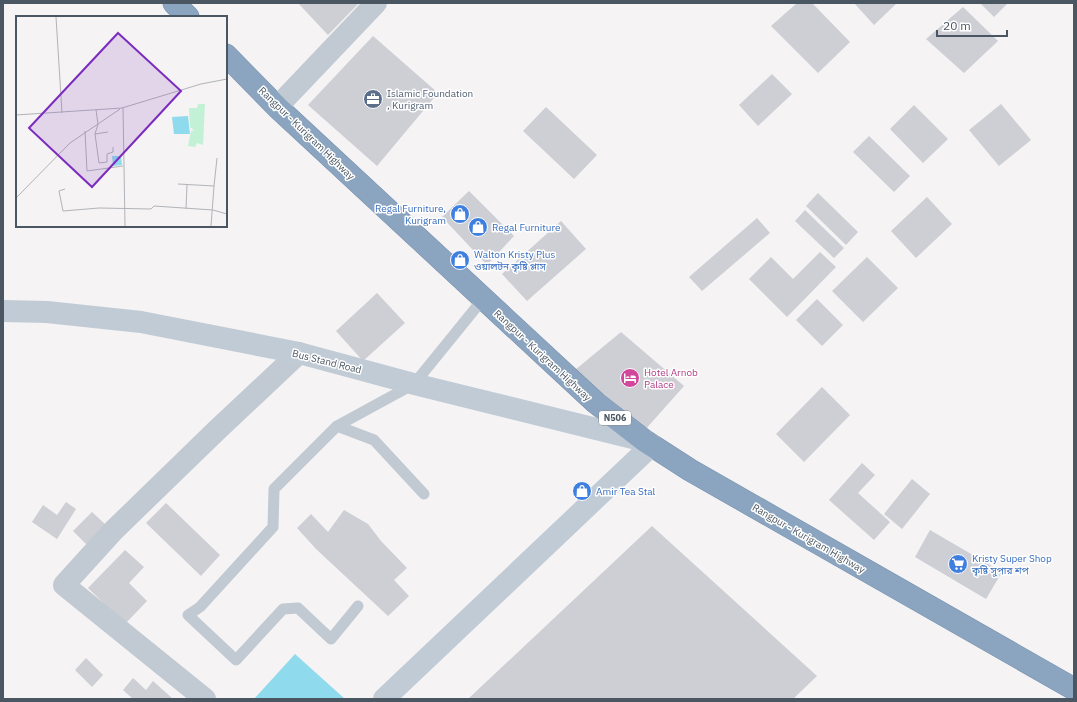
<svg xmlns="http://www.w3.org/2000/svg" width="1077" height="702" viewBox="0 0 1077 702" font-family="'IBM Plex Sans','Noto Sans Bengali',sans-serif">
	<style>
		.water { fill: #90daee }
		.building { fill: #cdcfd5 }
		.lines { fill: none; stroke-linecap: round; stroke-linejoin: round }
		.highway-casing { stroke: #7690ad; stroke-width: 23 }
		.lane { stroke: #c1cad2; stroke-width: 11 }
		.street { stroke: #c1cad2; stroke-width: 22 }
		.secondary { stroke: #c1cbd6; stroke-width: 22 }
		.highway { stroke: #8ba5c1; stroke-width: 22 }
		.labels { text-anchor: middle; stroke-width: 3; stroke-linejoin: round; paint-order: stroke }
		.shield { fill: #fff; stroke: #808990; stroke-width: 1 }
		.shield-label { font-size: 9px; font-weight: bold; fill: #4a5661 }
		.service-label { font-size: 10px; fill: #4e5e75; stroke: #fff; text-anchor: start }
		.street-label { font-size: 10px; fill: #4a5661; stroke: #fff }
		.shop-label { font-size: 10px; fill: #366cbe; stroke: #fff; text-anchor: start }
		.hotel-label { font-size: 10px; fill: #b23c85; stroke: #fff; text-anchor: start }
		.inset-road { fill: none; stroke: #b1b4b9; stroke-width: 1 }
		.view { fill: #7b2cbf; fill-opacity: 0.15; stroke: #7b2cbf; stroke-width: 2 }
		.inset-edge { fill: none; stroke: #4a5661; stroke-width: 2 }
	</style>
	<rect width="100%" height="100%" fill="#f5f3f3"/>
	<!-- water -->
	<path class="water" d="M 295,654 L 345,699 L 254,699 Z"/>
	<!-- building -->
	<g class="building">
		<path d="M 298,3 L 359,3 L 328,35 Z"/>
		<path d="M 797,3 L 812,3 L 850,42 L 818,73 L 771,26 Z"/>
		<path d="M 854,3 L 897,3 L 874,25 Z"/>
		<path d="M 980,3 L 1008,3 L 994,17 Z"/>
		<path d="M 963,7 L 998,41 L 964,73 L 926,39 Z"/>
		<path d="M 373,36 L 438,93 L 377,166 L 308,105 Z"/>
		<path d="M 772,74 L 792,94 L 758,126 L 739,105 Z"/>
		<path d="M 1001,104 L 1031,140 L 999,166 L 969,130 Z"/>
		<path d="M 914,105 L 948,139 L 923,163 L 890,129 Z"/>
		<path d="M 546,107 L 597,155 L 574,179 L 523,131 Z"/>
		<path d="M 869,136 L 910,176 L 894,192 L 853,152 Z"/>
		<path d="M 469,191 L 514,236 L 487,265 L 442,217 Z"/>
		<path d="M 818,193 L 858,232 L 846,245 L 806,206 Z"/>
		<path d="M 927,197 L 952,224 L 916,258 L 891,231 Z"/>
		<path d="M 805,210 L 844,248 L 834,258 L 795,221 Z"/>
		<path d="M 757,218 L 770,233 L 702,291 L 689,277 Z"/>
		<path d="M 561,221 L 586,249 L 527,301 L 502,274 Z"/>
		<path d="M 820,252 L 836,267 L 787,317 L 749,279 L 771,257 L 793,279 Z"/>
		<path d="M 867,257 L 898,288 L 863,322 L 832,291 Z"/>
		<path d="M 377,293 L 405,323 L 363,361 L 336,331 Z"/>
		<path d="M 817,299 L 843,325 L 822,346 L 796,320 Z"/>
		<path d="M 621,332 L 684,386 L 644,431 L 575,370 Z"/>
		<path d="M 822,387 L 850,415 L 804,462 L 776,434 Z"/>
		<path d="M 862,463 L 875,475 L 858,493 L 890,522 L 874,540 L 829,500 Z"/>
		<path d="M 912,479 L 930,494 L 902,529 L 884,514 Z"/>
		<path d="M 66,502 L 76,509 L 57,539 L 32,522 L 43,505 L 57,515 Z"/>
		<path d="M 166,503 L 220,555 L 201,576 L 146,523 Z"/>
		<path d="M 344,510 L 368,524 L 381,541 L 407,568 L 394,580 L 409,596 L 388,616 L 316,549 L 297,528 L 311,514 L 328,532 Z"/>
		<path d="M 92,512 L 107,526 L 88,546 L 73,531 Z"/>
		<path d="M 652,526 L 817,676 L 793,699 L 468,699 Z"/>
		<path d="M 930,530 L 1002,572 L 986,599 L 915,557 Z"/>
		<path d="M 125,550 L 144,567 L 129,583 L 147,601 L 125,624 L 88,588 Z"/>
		<path d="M 86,658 L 103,675 L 92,687 L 75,670 Z"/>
		<path d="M 133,678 L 146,690 L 153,681 L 173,699 L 133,699 L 123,690 Z"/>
	</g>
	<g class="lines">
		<!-- highway casing -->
		<g class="highway-casing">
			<g id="highway">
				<path d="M 174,3 L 188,17"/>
				<path d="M 226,55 L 277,107 L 596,403 L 645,441 L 690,470 L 1074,689"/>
			</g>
		</g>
		<!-- lane -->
		<g class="lane">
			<path d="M 337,426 L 414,384 L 483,299"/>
			<path d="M 358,606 L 331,639 L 298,608 L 283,609 L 236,660 L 188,615 L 200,607 L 273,527 L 274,489 L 337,426 L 374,440 L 424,494"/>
		</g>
		<!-- street -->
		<g class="street">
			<path d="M 277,107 L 376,3"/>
			<path d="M 205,699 L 64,585 L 113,531 L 216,431 L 299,353"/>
		</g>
		<!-- secondary -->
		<g class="secondary">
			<path d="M 3,311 L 47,312 L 141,322 L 299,353 L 414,384 L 645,441"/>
			<path d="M 384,699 L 652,445"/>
		</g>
		<!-- highway -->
		<use href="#highway" class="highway"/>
	</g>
	<!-- icons -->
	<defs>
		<g id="office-disc" transform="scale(1)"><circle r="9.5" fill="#5c6f8a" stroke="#fff"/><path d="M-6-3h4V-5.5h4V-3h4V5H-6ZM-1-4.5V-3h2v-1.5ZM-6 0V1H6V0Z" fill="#fff"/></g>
		<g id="shop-disc" transform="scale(1)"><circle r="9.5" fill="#3f7fe0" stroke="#fff"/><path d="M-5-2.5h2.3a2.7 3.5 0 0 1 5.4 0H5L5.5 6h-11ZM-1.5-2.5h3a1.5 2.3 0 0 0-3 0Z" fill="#fff"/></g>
		<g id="hotel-disc" transform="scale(1)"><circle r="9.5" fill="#d1479c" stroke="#fff"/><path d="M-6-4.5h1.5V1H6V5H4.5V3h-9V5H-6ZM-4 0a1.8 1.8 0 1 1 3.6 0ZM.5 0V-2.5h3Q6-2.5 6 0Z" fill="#fff"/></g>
		<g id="supermarket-disc" transform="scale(1)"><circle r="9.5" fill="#3f7fe0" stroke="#fff"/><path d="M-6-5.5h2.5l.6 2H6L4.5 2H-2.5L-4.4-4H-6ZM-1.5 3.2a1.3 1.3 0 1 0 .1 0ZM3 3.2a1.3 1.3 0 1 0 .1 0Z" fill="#fff"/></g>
	</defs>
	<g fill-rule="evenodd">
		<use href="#office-disc" x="373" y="99"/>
		<use href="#shop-disc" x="460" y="214"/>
		<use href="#shop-disc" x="478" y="227"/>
		<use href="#shop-disc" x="460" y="260"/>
		<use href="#hotel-disc" x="630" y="378"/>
		<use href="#shop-disc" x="582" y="491"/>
		<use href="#supermarket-disc" x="958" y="564"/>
	</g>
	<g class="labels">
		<!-- shield labels -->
		<rect class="shield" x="599" y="411" width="32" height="14" rx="3"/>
		<g class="shield-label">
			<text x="615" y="421">N506</text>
		</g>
		<!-- service labels -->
		<g class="service-label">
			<text x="387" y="97">Islamic Foundation<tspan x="387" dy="12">, Kurigram</tspan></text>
		</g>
		<!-- street labels -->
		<g class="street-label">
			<text transform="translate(307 133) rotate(44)" y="4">Rangpur - Kurigram Highway</text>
			<text transform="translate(543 355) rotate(43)" y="4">Rangpur - Kurigram Highway</text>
			<text transform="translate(327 361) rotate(14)" y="4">Bus Stand Road</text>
			<text transform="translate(809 538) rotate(30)" y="4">Rangpur - Kurigram Highway</text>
		</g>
		<!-- shop labels -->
		<g class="shop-label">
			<text x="446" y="212" text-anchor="end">Regal Furniture,<tspan x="446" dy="12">Kurigram</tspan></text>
			<text x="492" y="231">Regal Furniture</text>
			<text x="474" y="258">Walton Kristy Plus<tspan x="474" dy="12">ওয়ালটন কৃষ্টি প্লাস</tspan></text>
			<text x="596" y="495">Amir Tea Stal</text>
			<text x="972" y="562">Kristy Super Shop<tspan x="972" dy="12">কৃষ্টি সুপার শপ</tspan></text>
		</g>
		<!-- hotel labels -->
		<g class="hotel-label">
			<text x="644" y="376">Hotel Arnob<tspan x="644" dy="12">Palace</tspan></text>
		</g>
	</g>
	<!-- overview -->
	<g transform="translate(16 16)">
		<rect width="211" height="211" fill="#f5f3f3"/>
		<path d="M 182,88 L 189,88 L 187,129 L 181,127 L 179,131 L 172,130 L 175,115 L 178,114 L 174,111 L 173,92 L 181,92 Z" fill="#c3f1d5"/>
		<path d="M 172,100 L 174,118 L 158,118 L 156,101 ZM 96,140 L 105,140 L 106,149 L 97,150 Z" fill="#90daee"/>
		<path class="inset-road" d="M 40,1 L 46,97M 107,91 L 109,210M 0,99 L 106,92 L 185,68 L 211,63M 69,115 L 71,155 L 107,150M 92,116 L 79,118 L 83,147 L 91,146 L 91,138 L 97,136 L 97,131M 79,118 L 82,108 L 80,94M 162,168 L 198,170 L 195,210M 198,170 L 201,142M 49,173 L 43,175 L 47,195 L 83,192 L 135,193 L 138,190 L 197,194 L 211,198M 0,182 L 54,127 L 104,93M 170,193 L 171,169"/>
		<path class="view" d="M 102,17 L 165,75 L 76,171 L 13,112 Z"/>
		<rect width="211" height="211" class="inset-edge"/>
	</g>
	<!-- border -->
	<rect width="1077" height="702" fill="none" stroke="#4a5661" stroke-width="8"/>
	<!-- scale -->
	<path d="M937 30v6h70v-6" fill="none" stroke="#4a5661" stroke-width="2"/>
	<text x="943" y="30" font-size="12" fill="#4a5661" stroke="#ffffff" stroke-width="3" paint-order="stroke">20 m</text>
</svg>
